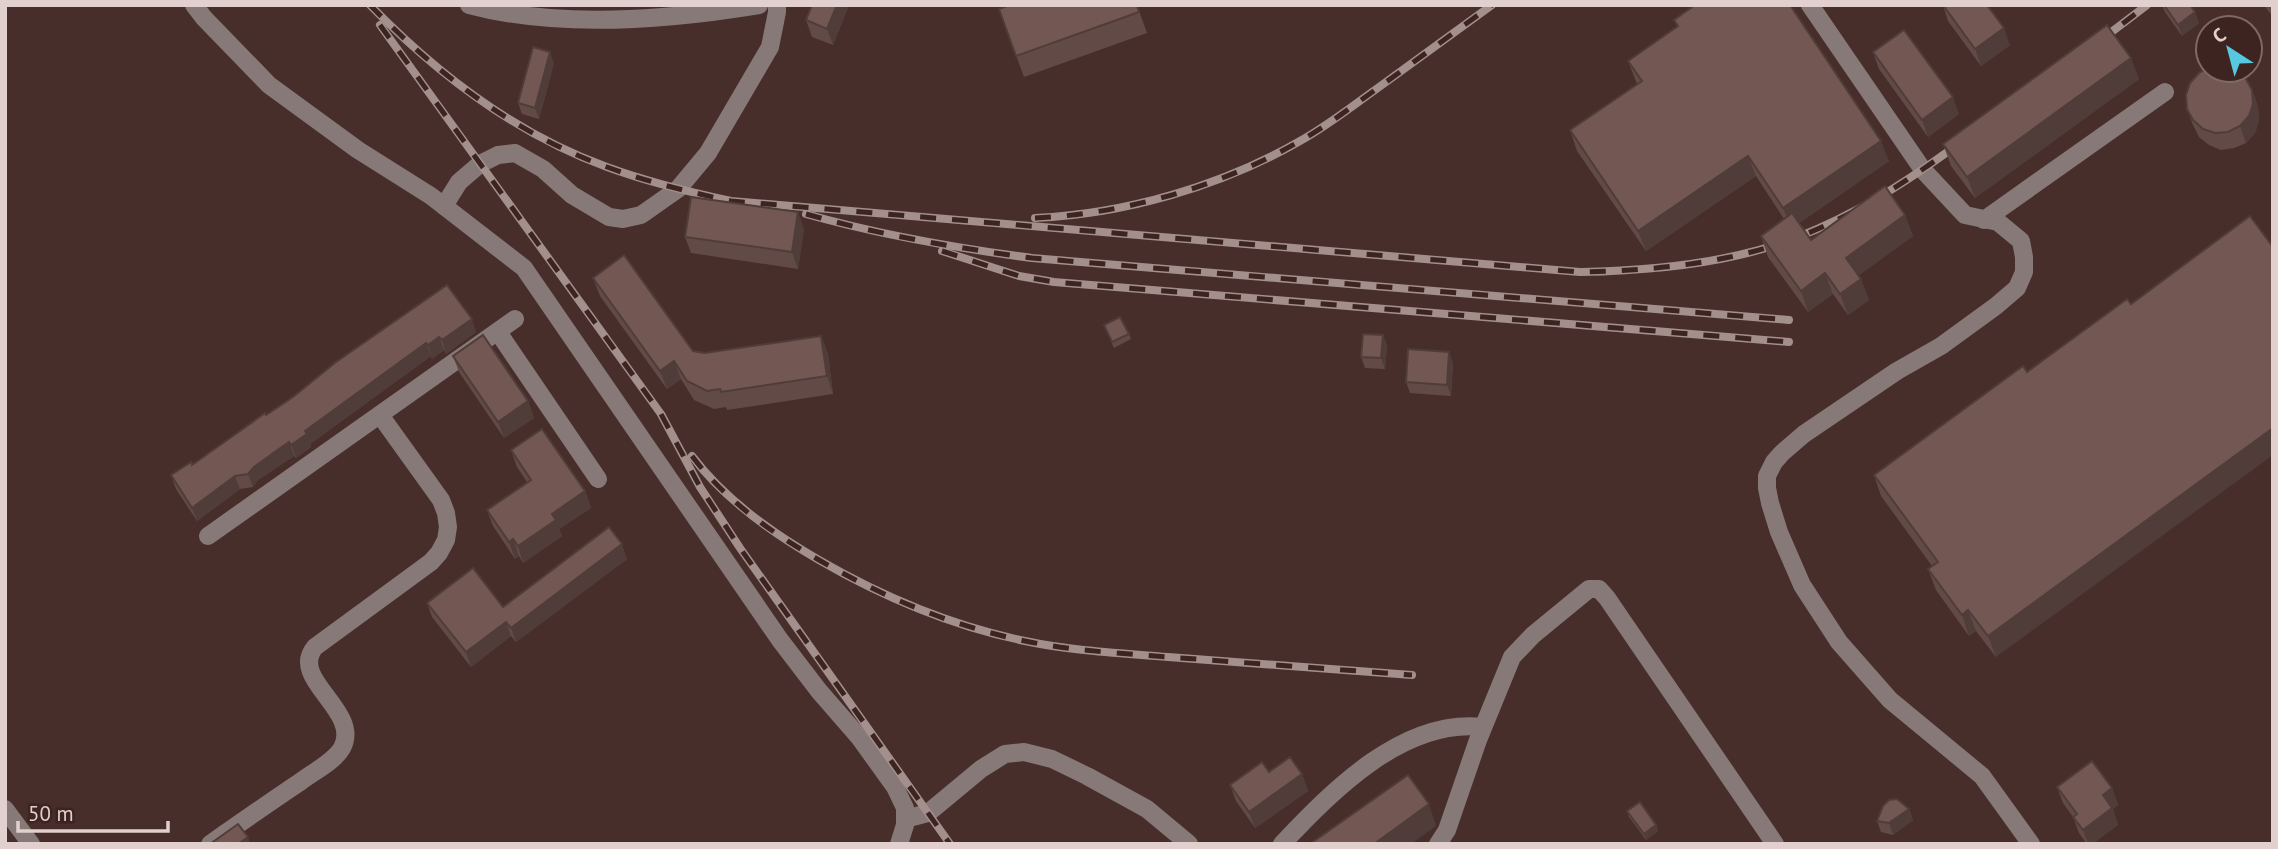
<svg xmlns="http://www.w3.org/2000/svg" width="2278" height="849" viewBox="0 0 2278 849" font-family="'PT Sans',sans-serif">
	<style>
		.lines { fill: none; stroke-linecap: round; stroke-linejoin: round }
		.minor { stroke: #867977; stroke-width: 18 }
		.rail-casing { stroke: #a38f8c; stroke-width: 8 }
		.rail { stroke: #3d2421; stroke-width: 5; stroke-dasharray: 16; stroke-linecap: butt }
		.wall { fill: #624b47 }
		.shaded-wall { fill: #503d39 }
		.building { fill: #725752; stroke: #503d39; stroke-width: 2 }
	</style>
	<rect width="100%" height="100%" fill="#472e2b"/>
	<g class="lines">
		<!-- minor -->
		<g class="minor">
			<path d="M 194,5 L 204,18 L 269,85 L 358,150 L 431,196 L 524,268 L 780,640 L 819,691 L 859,737 L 895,787 L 905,808 L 905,825 L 899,844"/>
			<path d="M 469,5 C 559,29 668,20 759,5"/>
			<path d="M 1810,5 L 1923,170 L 1965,215 L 1998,222 L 2021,241 L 2024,257 L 2024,272 L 2017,288 L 1996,306 L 1941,346 L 1897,371 L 1804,434 L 1782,453 L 1774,462 L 1767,476 L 1767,488 L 1770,503 L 1779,532 L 1802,585 L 1839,642 L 1890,700 L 1982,776 L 2031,844"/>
			<path d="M 444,206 L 459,182 L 480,164 L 498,155 L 515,153 L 543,169 L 572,195 L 609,217 L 623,219 L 641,215 L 678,189 L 708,153 L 770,47 L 777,12 L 777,5"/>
			<path d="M 1984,220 L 2165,92"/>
			<path d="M 498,332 L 598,479"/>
			<path d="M 208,536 L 515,319"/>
			<path d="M 5,809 L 31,844"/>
			<path d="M 905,819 L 928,813 L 981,769 L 1005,754 L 1024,752 L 1052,759 L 1087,776 L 1147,809 L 1189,844"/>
			<path d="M 210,844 C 240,823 270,802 300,782 C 313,772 334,762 342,748 C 362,711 288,679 315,647 L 431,562 L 439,553 L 446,540 L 448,527 L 446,513 L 441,500 L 380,415"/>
			<path d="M 1282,844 C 1332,791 1403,718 1483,727"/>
			<path d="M 1438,844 L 1447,830 L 1478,740 L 1512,657 L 1533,635 L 1589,589 L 1599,589 L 1607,598 L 1775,844"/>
		</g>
		<!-- rail casing -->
		<g class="rail-casing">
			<g id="rail">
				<path d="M 370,5 C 438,75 516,134 607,167 C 648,182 689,192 731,201 L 1580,272 C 1633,271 1687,267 1739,255 C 1821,237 1895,191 1961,142"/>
				<path d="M 380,25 L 661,414 L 700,487 L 740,548 L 950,844"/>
				<path d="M 2097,43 L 2147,5"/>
				<path d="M 806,214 C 880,235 956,248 1032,258 L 1789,320"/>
				<path d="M 1035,218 C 1125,214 1222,186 1300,141 C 1327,126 1351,107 1375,90 C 1414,62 1453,33 1492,5"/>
				<path d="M 942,251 L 1019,276 L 1054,282 L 1789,342"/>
				<path d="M 692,456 C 725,500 772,533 819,560 C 883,597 952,626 1025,641 C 1072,651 1121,653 1168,657 C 1249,663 1331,669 1412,675"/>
			</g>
		</g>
		<!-- rail -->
		<use href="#rail" class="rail"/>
	</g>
	<!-- wall -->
	<g class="wall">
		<path d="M 849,5 L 833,45 L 812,37 L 806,20 Z"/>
		<path d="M 1137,5 L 1147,33 L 1024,77 L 999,9 Z"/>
		<path d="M 1943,5 L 2010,45 L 1981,66 L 1948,21 Z"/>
		<path d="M 2162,5 L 2190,5 L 2199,23 L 2182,36 L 2165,12 Z"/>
		<path d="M 2264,5 L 2273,5 L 2273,17 Z"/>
		<path d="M 1674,20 L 1889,161 L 1799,223 L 1811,240 L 1905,215 L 1913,236 L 1859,275 L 1869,300 L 1848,315 L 1833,294 L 1808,312 L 1768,257 L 1761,236 L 1784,219 L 1756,176 L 1646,251 L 1577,151 L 1570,130 L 1637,84 L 1628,61 L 1677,27 Z"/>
		<path d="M 1873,52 L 1959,114 L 1928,137 L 1879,69 Z"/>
		<path d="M 554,63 L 539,119 L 522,114 L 518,103 Z"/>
		<path d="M 2139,79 L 1975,198 L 1951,166 L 1943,144 Z"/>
		<path d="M 2252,90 L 2258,107 L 2259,120 L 2255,133 L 2246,143 L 2234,148 L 2221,150 L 2209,145 L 2199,137 L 2193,125 L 2187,109 Z"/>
		<path d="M 804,229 L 798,269 L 691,253 L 685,237 Z"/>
		<path d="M 593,278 L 693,351 L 705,353 L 821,336 L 828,354 L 833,394 L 727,410 L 726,407 L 714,409 L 694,400 L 681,379 L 667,389 L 600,296 Z"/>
		<path d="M 447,285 L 476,332 L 446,354 L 444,350 L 432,359 L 431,356 L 310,444 L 311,447 L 296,458 L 294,456 L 258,480 L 253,487 L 240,489 L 197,521 L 176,489 L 171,475 L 192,465 L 293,397 Z"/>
		<path d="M 1104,325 L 1129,334 L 1131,339 L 1114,348 Z"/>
		<path d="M 1383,335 L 1387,346 L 1385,369 L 1365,368 L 1361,357 Z"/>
		<path d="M 453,356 L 528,401 L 534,418 L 504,438 L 459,372 Z"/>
		<path d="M 1453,363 L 1451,396 L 1410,393 L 1406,382 Z"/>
		<path d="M 2023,366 L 1996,657 L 1976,631 L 1969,636 L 1936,590 L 1928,569 L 1932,566 L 1881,496 L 1874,475 Z"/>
		<path d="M 511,450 L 585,491 L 591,508 L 559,529 L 562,536 L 523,563 L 519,556 L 515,559 L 493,526 L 487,510 L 527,482 L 517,467 Z"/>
		<path d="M 627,559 L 516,642 L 511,636 L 471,667 L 432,617 L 427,603 L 503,607 Z"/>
		<path d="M 1269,772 L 1302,774 L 1308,791 L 1255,828 L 1236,801 L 1230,785 Z"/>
		<path d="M 2057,787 L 2112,788 L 2118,805 L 2113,809 L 2118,825 L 2092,844 L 2087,844 L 2079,833 L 2073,817 L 2063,803 Z"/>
		<path d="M 1909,809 L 1913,820 L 1893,835 L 1881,832 L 1877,821 Z"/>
		<path d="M 1627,811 L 1656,825 L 1658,831 L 1646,840 L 1629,817 Z"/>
	</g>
	<!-- shaded-wall -->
	<g class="shaded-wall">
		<path d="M 837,5 L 849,5 L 833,45 L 827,29 Z"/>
		<path d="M 2195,12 L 2199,23 L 2182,36 L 2178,25 Z"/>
		<path d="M 2004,28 L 2010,45 L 1981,66 L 1975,49 Z"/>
		<path d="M 550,52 L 554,63 L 539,119 L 535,108 Z"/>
		<path d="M 2131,58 L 2139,79 L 1975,198 L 1967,177 Z"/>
		<path d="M 2252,90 L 2258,107 L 2259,120 L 2255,133 L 2246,143 L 2240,126 Z"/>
		<path d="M 1953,97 L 1959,114 L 1928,137 L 1922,120 Z"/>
		<path d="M 1881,141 L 1889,161 L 1791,228 L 1783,208 Z"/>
		<path d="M 1748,156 L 1756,176 L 1646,251 L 1638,231 Z"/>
		<path d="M 798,212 L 804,229 L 798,269 L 792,252 Z"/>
		<path d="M 1905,215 L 1913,236 L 1854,279 L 1846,258 Z"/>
		<path d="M 1825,273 L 1833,294 L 1808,312 L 1801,291 Z"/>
		<path d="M 1861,279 L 1869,300 L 1848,315 L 1840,294 Z"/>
		<path d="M 472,319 L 476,332 L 446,354 L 442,340 Z"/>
		<path d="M 1383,335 L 1387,346 L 1385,369 L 1381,358 Z"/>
		<path d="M 821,336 L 828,354 L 833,394 L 827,376 Z"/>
		<path d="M 439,337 L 444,350 L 432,359 L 428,345 Z"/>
		<path d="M 426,343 L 431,356 L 310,444 L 311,447 L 296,458 L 291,445 L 305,431 Z"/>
		<path d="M 1449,352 L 1453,363 L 1451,396 L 1447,385 Z"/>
		<path d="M 674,361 L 681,379 L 667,389 L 660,371 Z"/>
		<path d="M 528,401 L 534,418 L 504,438 L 498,422 Z"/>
		<path d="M 2273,428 L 2273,455 L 1996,657 L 1988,636 Z"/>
		<path d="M 289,442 L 294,456 L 258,480 L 253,487 L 248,474 L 254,467 Z"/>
		<path d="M 235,476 L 240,489 L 197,521 L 192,508 Z"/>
		<path d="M 585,491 L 591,508 L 559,529 L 562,536 L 523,563 L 518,546 L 552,514 Z"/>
		<path d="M 513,539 L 519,556 L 515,559 L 509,542 Z"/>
		<path d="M 622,544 L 627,559 L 516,642 L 511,628 Z"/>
		<path d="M 1968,610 L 1976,631 L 1969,636 L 1962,615 Z"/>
		<path d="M 506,622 L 511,636 L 471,667 L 466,652 Z"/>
		<path d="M 1302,774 L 1308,791 L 1255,828 L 1249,812 Z"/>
		<path d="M 2112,788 L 2118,805 L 2113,809 L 2118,825 L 2092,844 L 2088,844 L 2083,830 L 2103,795 Z"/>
		<path d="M 1429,804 L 1436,826 L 1411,844 L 1374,844 Z"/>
		<path d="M 1909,809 L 1913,820 L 1893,835 L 1889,823 Z"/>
		<path d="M 1656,825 L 1658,831 L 1646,840 L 1644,834 Z"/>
		<path d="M 248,837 L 250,844 L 238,844 Z"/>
	</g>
	<!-- building -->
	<g class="building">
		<path d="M 812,5 L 837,5 L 827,29 L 806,20 Z"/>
		<path d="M 1010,5 L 1137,5 L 1139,12 L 1016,56 L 999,9 Z"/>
		<path d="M 1695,5 L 1790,5 L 1881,141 L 1783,208 L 1748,156 L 1638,231 L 1570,130 L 1642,81 L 1628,61 L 1678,26 L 1674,20 Z"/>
		<path d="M 1943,5 L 1987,5 L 2004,28 L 1975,49 Z"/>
		<path d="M 2164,5 L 2190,5 L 2195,12 L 2178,25 Z"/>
		<path d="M 2107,25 L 2131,58 L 1967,177 L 1943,144 Z"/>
		<path d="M 1904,30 L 1953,97 L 1922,120 L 1873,52 Z"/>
		<path d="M 533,47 L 550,52 L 535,108 L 518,103 Z"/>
		<path d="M 2208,68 L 2208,70 L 2236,70 L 2246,79 L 2252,90 L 2253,104 L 2249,116 L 2240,126 L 2228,132 L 2215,133 L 2203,129 L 2193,120 L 2187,109 L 2186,95 L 2190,83 L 2199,73 Z"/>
		<path d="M 1885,186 L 1905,215 L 1846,258 L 1861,279 L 1840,294 L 1825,273 L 1801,291 L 1761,236 L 1792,213 L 1811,240 Z"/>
		<path d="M 691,197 L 798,212 L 792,252 L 685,237 Z"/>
		<path d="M 2250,216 L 2273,247 L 2273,428 L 1988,636 L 1968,610 L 1962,615 L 1928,569 L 1938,562 L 1874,475 L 2023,366 L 2027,372 L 2127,299 L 2131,304 Z"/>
		<path d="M 624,255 L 693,351 L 705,353 L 821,336 L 827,376 L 721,392 L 720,389 L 707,391 L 687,381 L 674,361 L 660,371 L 593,278 Z"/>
		<path d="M 447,285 L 472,319 L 442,340 L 439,337 L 428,345 L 426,343 L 305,431 L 307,434 L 291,445 L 289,442 L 254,467 L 248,474 L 235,476 L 192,508 L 171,475 L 191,462 L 192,465 L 265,413 L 266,415 L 293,397 L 336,362 Z"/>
		<path d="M 1120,317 L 1129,334 L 1112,342 L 1104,325 Z"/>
		<path d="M 1363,334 L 1383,335 L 1381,358 L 1361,357 Z"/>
		<path d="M 483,335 L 528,401 L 498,422 L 453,356 Z"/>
		<path d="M 1408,349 L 1449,352 L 1447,385 L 1406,382 Z"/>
		<path d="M 542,429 L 585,491 L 552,514 L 556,520 L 518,546 L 513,539 L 509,542 L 487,510 L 531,480 L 511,450 Z"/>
		<path d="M 609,527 L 622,544 L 511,628 L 506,622 L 466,652 L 427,603 L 473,568 L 503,607 Z"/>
		<path d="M 1290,757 L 1302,774 L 1249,812 L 1230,785 L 1262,762 L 1269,772 Z"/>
		<path d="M 2092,761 L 2112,788 L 2103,795 L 2112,808 L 2083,830 L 2073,817 L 2077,814 L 2057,787 Z"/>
		<path d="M 1408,775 L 1429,804 L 1374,844 L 1310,844 Z"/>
		<path d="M 1897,799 L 1909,809 L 1889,823 L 1877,821 L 1883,806 L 1889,800 Z"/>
		<path d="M 1640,802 L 1656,825 L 1644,834 L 1627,811 Z"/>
		<path d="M 238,824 L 248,837 L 238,844 L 210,844 Z"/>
	</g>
	<!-- border -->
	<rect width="2278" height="849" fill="none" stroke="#e1d0cd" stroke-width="14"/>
	<!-- north arrow -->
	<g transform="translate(2229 49) rotate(324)"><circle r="33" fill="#3d2421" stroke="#7f6966" stroke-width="2"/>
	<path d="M0-5L12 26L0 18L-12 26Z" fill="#56c9e1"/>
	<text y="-10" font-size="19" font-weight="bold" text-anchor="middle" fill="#e1d0cd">С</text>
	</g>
	<!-- scale -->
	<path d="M18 821v10h150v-10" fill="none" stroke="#e1d0cd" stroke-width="3.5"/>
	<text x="28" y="821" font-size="21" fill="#e1d0cd" stroke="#3d2421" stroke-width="5" paint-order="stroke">50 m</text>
</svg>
